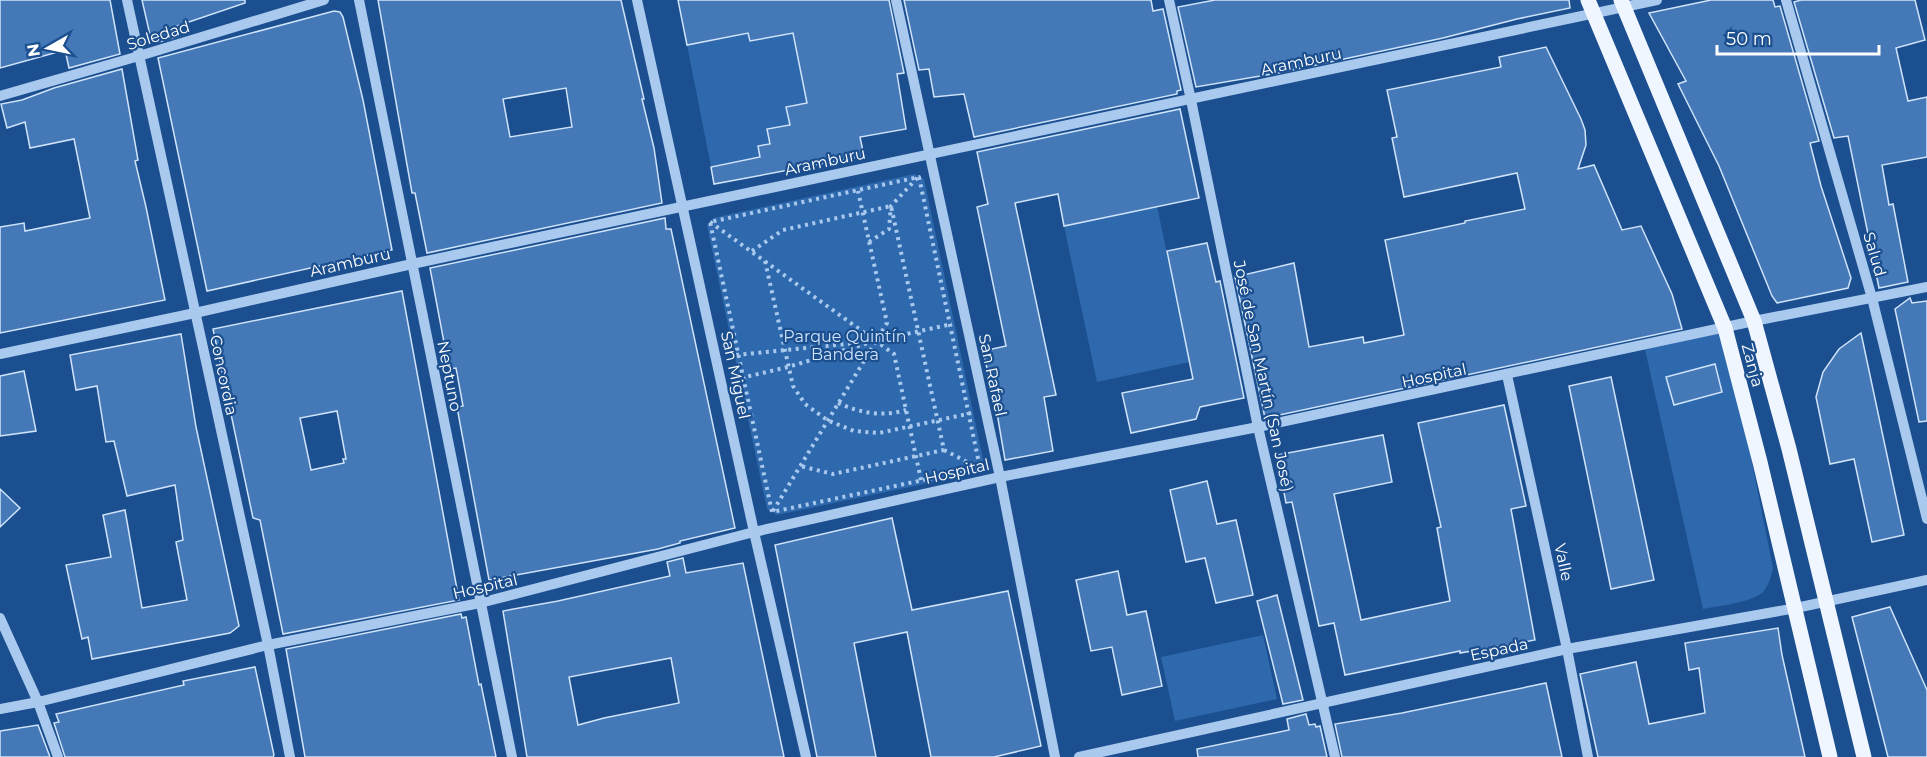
<svg xmlns="http://www.w3.org/2000/svg" width="1927" height="757" viewBox="0 0 1927 757" font-family="Montserrat,sans-serif">
	<style>
		.green { fill: #2e69ad }
		.building { fill: #4478b7; stroke: #cfe3fa; stroke-width: 1.5; fill-rule: evenodd }
		.lines { fill: none; stroke-linecap: round; stroke-linejoin: round }
		.path { stroke: #a9c9ee; stroke-width: 4; stroke-dasharray: 3 4.5; stroke-linecap: butt }
		.minor { stroke: #a9c9ee; stroke-width: 10 }
		.major { stroke: #f0f6ff; stroke-width: 15 }
		.labels { text-anchor: middle; stroke-width: 4.5; stroke-linejoin: round; paint-order: stroke }
		.street-label { font-size: 16px; fill: #fff; stroke: #1b4f8f }
		.park-label { font-size: 16px; fill: #cfe3fa; stroke: #1b4f8f }
	</style>
	<rect width="100%" height="100%" fill="#1b4f8f"/>
	<!-- green -->
	<g class="green">
		<path d="M 748,33 L 750,41 L 793,33 L 807,103 L 786,107 L 790,125 L 767,129 L 770,144 L 758,146 L 760,157 L 711,167 L 687,45 Z"/>
		<path d="M 914,174 L 924,179 L 984,464 L 976,473 L 777,515 L 767,509 L 707,226 L 713,218 Z"/>
		<path d="M 1157,206 L 1190,362 L 1097,382 L 1064,226 Z"/>
		<path d="M 1725,328 L 1773,568 C 1771,576 1769,585 1764,591 C 1755,602 1718,606 1703,609 L 1644,345 Z"/>
		<path d="M 1263,635 L 1277,699 L 1175,721 L 1161,657 Z"/>
	</g>
	<!-- building -->
	<g class="building">
		<path d="M 0,0 L 110,0 L 120,54 L 69,68 L 65,50 L 0,68 Z"/>
		<path d="M 142,0 L 245,0 L 245,3 L 177,26 L 180,36 L 155,43 L 153,34 L 150,35 Z"/>
		<path d="M 378,0 L 621,0 L 644,99 L 642,99 L 654,148 L 662,203 L 427,253 L 415,193 L 412,193 ZM 566,88 L 572,127 L 510,137 L 503,99 Z"/>
		<path d="M 678,0 L 889,0 L 904,73 L 897,74 L 906,129 L 860,137 L 864,156 L 714,184 L 711,167 L 760,157 L 758,146 L 770,144 L 767,129 L 790,125 L 786,107 L 807,103 L 793,33 L 750,41 L 748,33 L 687,45 Z"/>
		<path d="M 904,0 L 1151,0 L 1153,11 L 1163,9 L 1181,90 L 1177,91 L 1177,94 L 974,137 L 964,94 L 934,97 L 929,69 L 919,70 Z"/>
		<path d="M 1215,0 L 1569,0 L 1570,8 L 1517,19 L 1443,38 L 1278,73 L 1196,87 L 1178,7 Z"/>
		<path d="M 1711,0 L 1773,0 L 1775,7 L 1780,6 L 1819,141 L 1810,143 L 1821,186 L 1851,278 L 1848,288 L 1777,303 L 1772,296 L 1719,166 L 1678,84 L 1686,81 L 1649,13 Z"/>
		<path d="M 1801,0 L 1915,0 L 1925,40 L 1896,48 L 1908,101 L 1927,97 L 1927,157 L 1882,165 L 1889,205 L 1893,204 L 1908,282 L 1879,288 L 1848,136 L 1834,138 L 1794,2 Z"/>
		<path d="M 334,11 L 340,12 L 343,17 L 363,100 L 392,250 L 207,291 L 158,58 Z"/>
		<path d="M 1546,47 L 1581,119 L 1585,130 L 1586,145 L 1578,169 L 1594,165 L 1622,230 L 1641,226 L 1672,294 L 1682,329 L 1265,418 L 1235,277 L 1294,263 L 1309,347 L 1363,337 L 1364,343 L 1404,335 L 1385,240 L 1465,223 L 1465,221 L 1525,209 L 1517,173 L 1404,197 L 1392,138 L 1397,137 L 1387,90 L 1501,67 L 1499,57 Z"/>
		<path d="M 122,69 L 138,160 L 135,161 L 146,207 L 165,300 L 0,333 L 0,227 L 24,223 L 25,231 L 90,218 L 74,139 L 30,148 L 25,122 L 7,128 L 1,104 L 22,100 L 54,88 Z"/>
		<path d="M 1180,109 L 1199,198 L 1064,226 L 1058,194 L 1015,203 L 1056,395 L 1044,397 L 1053,451 L 1005,460 L 996,407 L 983,351 L 1006,346 L 977,207 L 988,204 L 977,152 Z"/>
		<path d="M 665,218 L 666,229 L 671,229 L 735,528 L 680,541 L 680,543 L 658,549 L 489,580 L 457,407 L 463,406 L 456,368 L 449,369 L 430,268 Z"/>
		<path d="M 1207,243 L 1216,282 L 1220,281 L 1244,398 L 1200,407 L 1196,419 L 1131,433 L 1122,393 L 1193,379 L 1167,251 Z"/>
		<path d="M 402,291 L 459,600 L 283,634 L 260,520 L 253,518 L 213,329 ZM 337,411 L 346,459 L 343,459 L 344,463 L 311,470 L 300,418 Z"/>
		<path d="M 1910,298 L 1912,303 L 1927,301 L 1927,421 L 1919,422 L 1895,309 Z"/>
		<path d="M 1861,333 L 1904,535 L 1872,542 L 1854,459 L 1830,464 L 1816,397 L 1823,372 L 1839,349 Z"/>
		<path d="M 181,334 L 196,427 L 239,626 L 230,633 L 92,659 L 88,637 L 82,639 L 66,565 L 111,557 L 103,515 L 125,510 L 142,608 L 187,600 L 176,542 L 183,540 L 175,485 L 127,496 L 114,441 L 106,442 L 97,386 L 76,390 L 70,355 Z"/>
		<path d="M 1715,364 L 1722,392 L 1674,405 L 1666,377 Z"/>
		<path d="M 24,371 L 36,431 L 0,436 L 0,376 Z"/>
		<path d="M 1611,377 L 1654,580 L 1611,589 L 1569,386 Z"/>
		<path d="M 1504,405 L 1526,506 L 1511,509 L 1535,640 L 1460,653 L 1460,651 L 1345,675 L 1334,623 L 1319,626 L 1292,502 L 1286,503 L 1277,455 L 1383,435 L 1392,482 L 1334,494 L 1361,620 L 1450,601 L 1437,528 L 1441,527 L 1418,423 Z"/>
		<path d="M 1207,481 L 1217,524 L 1236,520 L 1253,595 L 1216,603 L 1205,558 L 1186,562 L 1170,490 Z"/>
		<path d="M 0,489 L 20,508 L 0,527 Z"/>
		<path d="M 892,518 L 912,610 L 1008,591 L 1041,746 L 994,757 L 931,757 L 907,632 L 854,643 L 876,757 L 817,757 L 775,545 Z"/>
		<path d="M 683,558 L 686,573 L 743,563 L 784,757 L 527,757 L 503,611 L 558,601 L 670,576 L 667,562 ZM 671,658 L 679,703 L 604,718 L 578,725 L 569,677 Z"/>
		<path d="M 1118,571 L 1127,615 L 1146,611 L 1162,686 L 1122,695 L 1112,647 L 1091,651 L 1076,580 Z"/>
		<path d="M 1277,595 L 1303,700 L 1283,704 L 1257,601 Z"/>
		<path d="M 1890,607 L 1927,690 L 1927,757 L 1888,757 L 1852,617 Z"/>
		<path d="M 461,614 L 462,618 L 466,617 L 479,685 L 481,684 L 496,757 L 305,757 L 286,649 Z"/>
		<path d="M 1778,628 L 1782,655 L 1805,757 L 1598,757 L 1580,674 L 1636,662 L 1649,724 L 1705,713 L 1699,668 L 1689,670 L 1685,643 Z"/>
		<path d="M 255,667 L 274,755 L 273,757 L 65,757 L 54,723 L 59,722 L 56,714 L 184,685 L 183,681 Z"/>
		<path d="M 1546,683 L 1562,757 L 1342,757 L 1335,724 L 1402,713 Z"/>
		<path d="M 1306,714 L 1309,725 L 1315,724 L 1316,727 L 1320,726 L 1327,757 L 1198,757 L 1197,749 L 1289,730 L 1287,719 Z"/>
		<path d="M 38,725 L 50,757 L 0,757 L 0,731 Z"/>
	</g>
	<g class="lines">
		<!-- path -->
		<g class="path">
			<path d="M 919,177 L 980,468 L 772,512 L 710,222 Z"/>
			<path d="M 710,222 L 894,354 L 921,480"/>
			<path d="M 869,242 L 889,229 L 891,206 L 918,177"/>
			<path d="M 752,251 L 783,230 L 891,206 L 944,450 L 833,474 L 800,466"/>
			<path d="M 765,261 L 793,386 L 805,404 L 827,420 L 854,431 L 879,433 L 972,413"/>
			<path d="M 736,355 L 875,341"/>
			<path d="M 741,378 L 788,367 L 875,341 L 952,324"/>
			<path d="M 838,403 C 860,413 882,417 906,410"/>
			<path d="M 944,450 L 975,466"/>
			<path d="M 773,511 L 887,323 L 858,191"/>
		</g>
		<!-- minor -->
		<g class="minor">
			<path d="M 127,0 L 268,645 L 290,757"/>
			<path d="M 359,0 L 512,757"/>
			<path d="M 637,0 L 754,532 L 806,757"/>
			<path d="M 896,0 L 1000,477 L 1055,757"/>
			<path d="M 1169,0 L 1191,100 L 1258,427 L 1335,757"/>
			<path d="M 1786,0 L 1872,298 L 1927,519"/>
			<path d="M 0,96 L 139,56 L 324,0"/>
			<path d="M 0,354 L 195,313 L 412,264 L 1657,0"/>
			<path d="M 1507,375 L 1567,649 L 1588,757"/>
			<path d="M 0,618 L 38,702 L 58,757"/>
			<path d="M 0,709 L 38,702 L 268,645 L 480,603 L 754,532 L 1000,477 L 1258,427 L 1754,321 L 1927,287"/>
			<path d="M 1079,757 L 1567,649 L 1796,608 L 1927,580"/>
		</g>
		<!-- major -->
		<g class="major">
			<path d="M 1588,0 L 1725,328 L 1760,462 L 1830,757"/>
			<path d="M 1621,0 L 1754,321 L 1789,449 L 1864,757"/>
		</g>
	</g>
	<g class="labels">
		<!-- street labels -->
		<g class="street-label">
			<text transform="translate(158 35) rotate(-17)" y="6">Soledad</text>
			<text transform="translate(1301 61) rotate(-12)" y="6">Aramburu</text>
			<text transform="translate(825 161) rotate(-12)" y="6">Aramburu</text>
			<text transform="translate(1875 254) rotate(74)" y="6">Salud</text>
			<text transform="translate(350 262) rotate(-13)" y="6">Aramburu</text>
			<text transform="translate(1753 365) rotate(75)" y="6">Zanja</text>
			<text transform="translate(224 375) rotate(78)" y="6">Concordia</text>
			<text transform="translate(736 375) rotate(78)" y="6">San Miguel</text>
			<text transform="translate(993 375) rotate(78)" y="6">San Rafael</text>
			<text transform="translate(1434 375) rotate(-12)" y="6">Hospital</text>
			<text transform="translate(450 376) rotate(79)" y="6">Neptuno</text>
			<text transform="translate(1264 376) rotate(78)" y="6">José de San Martín (San José)</text>
			<text transform="translate(957 471) rotate(-13)" y="6">Hospital</text>
			<text transform="translate(1564 562) rotate(78)" y="6">Valle</text>
			<text transform="translate(485 586) rotate(-13)" y="6">Hospital</text>
			<text transform="translate(1499 649) rotate(-12)" y="6">Espada</text>
		</g>
		<!-- park labels -->
		<g class="park-label">
			<text x="845" y="342">Parque Quintín<tspan x="845" dy="18">Bandera</tspan></text>
		</g>
	</g>
	<!-- north arrow -->
	<g transform="translate(48 48) rotate(261)" stroke="#1b4f8f" stroke-width="4.5" paint-order="stroke">
	<path d="M0-4.5L10 22L0 15L-10 22Z" fill="#ffffff"/>
	<text y="-9" font-size="16" font-weight="bold" text-anchor="middle" fill="#ffffff">N</text>
	</g>
	<!-- scale -->
	<path d="M1717 45v9h162v-9" fill="none" stroke="#ffffff" stroke-width="3"/>
	<text x="1726" y="45" font-size="18" fill="#ffffff" stroke="#1b4f8f" stroke-width="4.5" paint-order="stroke">50 m</text>
</svg>
